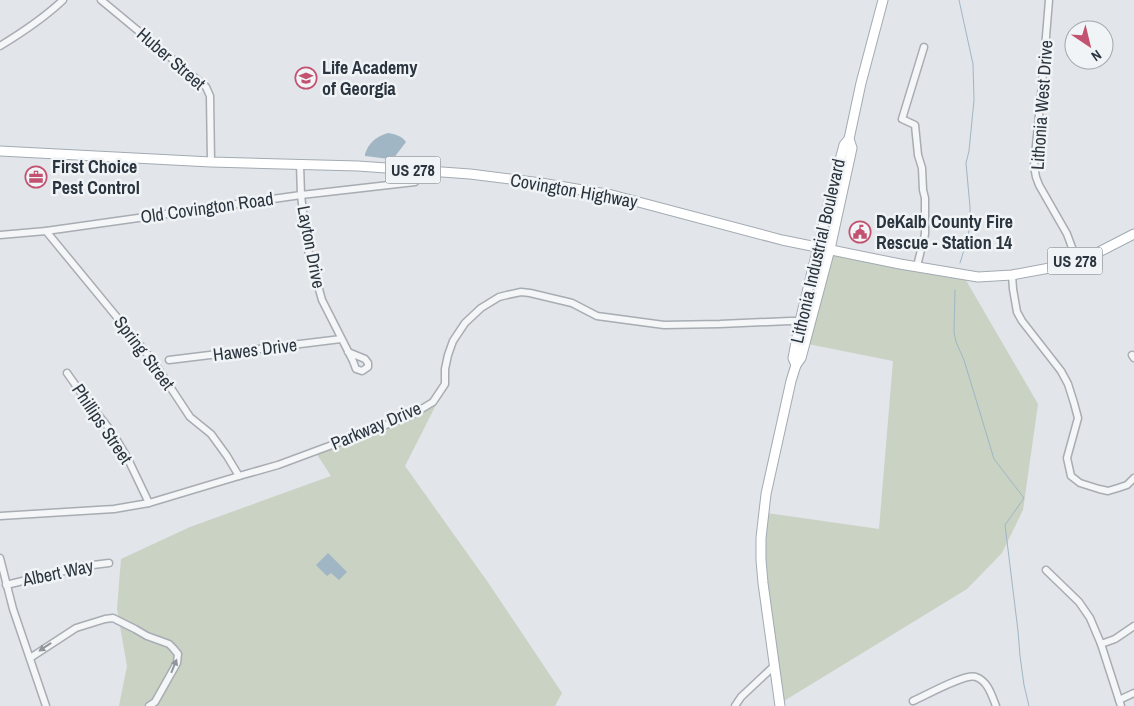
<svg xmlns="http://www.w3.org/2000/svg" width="1134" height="706" viewBox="0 0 1134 706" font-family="'Archivo Narrow',sans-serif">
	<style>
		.green { fill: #c9d2c3 }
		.water { fill: #a0b6c5 }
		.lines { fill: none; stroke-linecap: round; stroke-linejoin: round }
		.stream { stroke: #a0b6c5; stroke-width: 1 }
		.minor-casing { stroke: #a7adb3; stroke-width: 9 }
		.major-casing { stroke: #a2abb3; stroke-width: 11 }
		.minor { stroke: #f4f6f7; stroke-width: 6 }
		.major { stroke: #fff; stroke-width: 9 }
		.oneway { fill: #90969b }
		.labels { text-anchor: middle; stroke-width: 5; stroke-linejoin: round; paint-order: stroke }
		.shield { fill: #f1f4f6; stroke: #666e76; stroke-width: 1 }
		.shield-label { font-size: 16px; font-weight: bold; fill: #2b353f }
		.street-label { font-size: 18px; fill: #2b353f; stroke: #f1f4f6 }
		.poi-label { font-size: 18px; font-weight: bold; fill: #2b353f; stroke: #f1f4f6; text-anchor: start }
	</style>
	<rect width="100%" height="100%" fill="#e2e5e9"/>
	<!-- green -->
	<g class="green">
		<path d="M 818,247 L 898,263 L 960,270 L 1038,404 L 1023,510 L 1002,553 L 967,589 L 779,704 L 760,572 L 767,513 L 879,529 L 893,361 L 803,343 Z"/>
		<path d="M 440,397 L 405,466 L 487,581 L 562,693 L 555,706 L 119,706 L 127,666 L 117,609 L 121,559 L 190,527 L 331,476 L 316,453 L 338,446 L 423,403 Z"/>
	</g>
	<!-- water -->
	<g class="water">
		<path d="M 388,133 C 395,134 402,136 406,142 L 393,159 L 389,159 L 365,156 L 365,154 C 369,142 376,137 388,133 Z"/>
		<path d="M 328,553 L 347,572 L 339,580 L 331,573 L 327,576 L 316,565 Z"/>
	</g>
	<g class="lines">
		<!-- stream -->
		<g class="stream">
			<path d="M 959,0 L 973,64 L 974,100 L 969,151 L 966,163 L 970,207 L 970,222 L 968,237 L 960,263"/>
			<path d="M 955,290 L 954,332 L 956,342 L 964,360 L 994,459 L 1024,498 L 1005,525 L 1018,631 L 1020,656 L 1024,685 L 1029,706"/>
		</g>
		<!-- minor casing -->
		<g class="minor-casing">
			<g id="minor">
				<path d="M 101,0 L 206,87 L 210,96 L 211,162"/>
				<path d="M 1049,0 L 1042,85 L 1034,166 L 1036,177 L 1039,185 L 1067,234 L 1077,261"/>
				<path d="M 0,46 C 23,32 44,18 63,0"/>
				<path d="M 300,164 L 301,195 L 307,246 L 322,300 L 353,361 L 356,369 L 362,371 L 368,367 L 368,363 L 365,359 L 348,352"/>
				<path d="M 46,231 L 153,361 L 190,417 L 211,434 L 227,456 L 239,476"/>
				<path d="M 0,235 L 46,231 L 301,195 L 415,182"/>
				<path d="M 917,266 L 925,234 L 925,198 L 923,190 L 922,168 L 918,155 L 915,125 L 902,119 L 924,47"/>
				<path d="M 1012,275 L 1013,289 L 1017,312 L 1022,321 L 1061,371 L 1068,384 L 1074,403 L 1078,418 L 1067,458 L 1071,476 L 1080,483 L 1099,489 L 1108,491 L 1118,488 L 1127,485 L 1134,478"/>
				<path d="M 1132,355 L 1134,358"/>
				<path d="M 169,360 L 341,339"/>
				<path d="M 67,373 L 84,397 L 112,432 L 127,457 L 149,503"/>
				<path d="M 0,516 L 114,509 L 149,503 L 239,476 L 278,465 L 410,416 L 433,402 L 445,384 L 445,369 L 448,355 L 453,341 L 465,323 L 481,308 L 499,297 L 507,295 L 521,292 L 530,293 L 572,303 L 597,316 L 664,325 L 720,324 L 790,321 L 800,321 L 810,324"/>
				<path d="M 0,558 L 13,609 L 46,706"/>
				<path d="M 1046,570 L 1079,602 L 1090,618 L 1101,644 L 1121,706"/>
				<path d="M 6,585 L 85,566 L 109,563"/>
				<path d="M 1101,644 L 1115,639 L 1134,626"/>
				<path d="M 30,658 L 76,628 L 105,619 L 113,618 L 135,629 L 147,636 L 169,644 L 173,648 L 178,654 L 177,663 L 155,702 L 149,706"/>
				<path d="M 1119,700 L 1134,693"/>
				<path d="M 913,701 C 925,696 965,673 976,677 C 988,681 992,696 996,706"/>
				<path d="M 735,706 L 741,697 L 774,666"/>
			</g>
		</g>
		<!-- major casing -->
		<g class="major-casing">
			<g id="major">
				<path d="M 0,151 L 211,162 L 358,166 L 470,174 L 541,183 L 612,195 L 782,240 L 900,264 L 978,277 L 1012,275 L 1055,267 L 1097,253 L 1134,234"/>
				<path d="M 796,365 L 793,358 L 800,321 L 832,190 L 844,145 L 849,139"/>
				<path d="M 780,706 L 763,583 L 761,560 L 761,538 L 766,494 L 791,381 L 796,365 L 801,358 L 830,249 L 852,148 L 849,139 L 861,83 L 883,0"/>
			</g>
		</g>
		<!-- minor -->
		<use href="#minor" class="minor"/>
		<!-- major -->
		<use href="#major" class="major"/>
	</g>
	<!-- one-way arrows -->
	<defs><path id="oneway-solid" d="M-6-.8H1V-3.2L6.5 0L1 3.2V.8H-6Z" transform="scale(1.25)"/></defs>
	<g class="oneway">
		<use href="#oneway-solid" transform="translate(45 647) rotate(146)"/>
		<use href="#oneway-solid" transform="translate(174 666) rotate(-68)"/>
	</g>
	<!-- icons -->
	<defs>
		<g id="school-ring" transform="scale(1.125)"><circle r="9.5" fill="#f1f4f6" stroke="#c2526f" stroke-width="1.5"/><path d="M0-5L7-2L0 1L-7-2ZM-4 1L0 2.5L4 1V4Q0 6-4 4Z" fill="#c2526f"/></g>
		<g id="office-ring" transform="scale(1.125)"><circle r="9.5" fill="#f1f4f6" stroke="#c2526f" stroke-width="1.5"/><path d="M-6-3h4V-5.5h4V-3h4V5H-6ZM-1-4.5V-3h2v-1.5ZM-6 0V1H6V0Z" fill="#c2526f"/></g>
		<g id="civic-ring" transform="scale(1.125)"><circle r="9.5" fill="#f1f4f6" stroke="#c2526f" stroke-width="1.5"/><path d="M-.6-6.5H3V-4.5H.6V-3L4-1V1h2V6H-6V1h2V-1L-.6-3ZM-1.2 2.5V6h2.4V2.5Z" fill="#c2526f"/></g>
	</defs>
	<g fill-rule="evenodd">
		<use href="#school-ring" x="306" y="78"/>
		<use href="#office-ring" x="36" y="177"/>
		<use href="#civic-ring" x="860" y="232"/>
	</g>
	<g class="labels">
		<!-- shield labels -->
		<g class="shield">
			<rect x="385.5" y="156.5" width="55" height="27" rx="4"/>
			<rect x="1047.5" y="247.5" width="55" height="27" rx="4"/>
		</g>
		<g class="shield-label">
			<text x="413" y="176">US 278</text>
			<text x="1075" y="267">US 278</text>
		</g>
		<!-- street labels -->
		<g class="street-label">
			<text transform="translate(171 59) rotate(41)" y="6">Huber Street</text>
			<text transform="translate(1042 105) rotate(-86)" y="6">Lithonia West Drive</text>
			<text transform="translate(574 191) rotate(10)" y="6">Covington Highway</text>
			<text transform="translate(207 208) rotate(-8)" y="6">Old Covington Road</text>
			<text transform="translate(311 247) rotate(79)" y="6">Layton Drive</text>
			<text transform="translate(818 251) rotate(-77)" y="6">Lithonia Industrial Boulevard</text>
			<text transform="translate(255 350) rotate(-7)" y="6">Hawes Drive</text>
			<text transform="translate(144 353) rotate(53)" y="6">Spring Street</text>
			<text transform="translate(102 424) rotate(56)" y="6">Phillips Street</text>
			<text transform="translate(376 426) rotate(-23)" y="6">Parkway Drive</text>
			<text transform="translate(58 573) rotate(-12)" y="6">Albert Way</text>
		</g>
		<!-- poi labels -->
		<g class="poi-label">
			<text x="322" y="74">Life Academy<tspan x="322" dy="21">of Georgia</tspan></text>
			<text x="52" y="173">First Choice<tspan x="52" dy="21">Pest Control</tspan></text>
			<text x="876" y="228">DeKalb County Fire<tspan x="876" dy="21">Rescue - Station 14</tspan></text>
		</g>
	</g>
	<!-- north arrow -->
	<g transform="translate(1089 45) rotate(145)"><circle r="24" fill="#f1f4f6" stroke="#a2a8ad"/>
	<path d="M0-4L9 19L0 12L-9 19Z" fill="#c2526f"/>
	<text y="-8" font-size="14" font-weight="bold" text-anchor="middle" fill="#2b353f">N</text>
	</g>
</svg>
